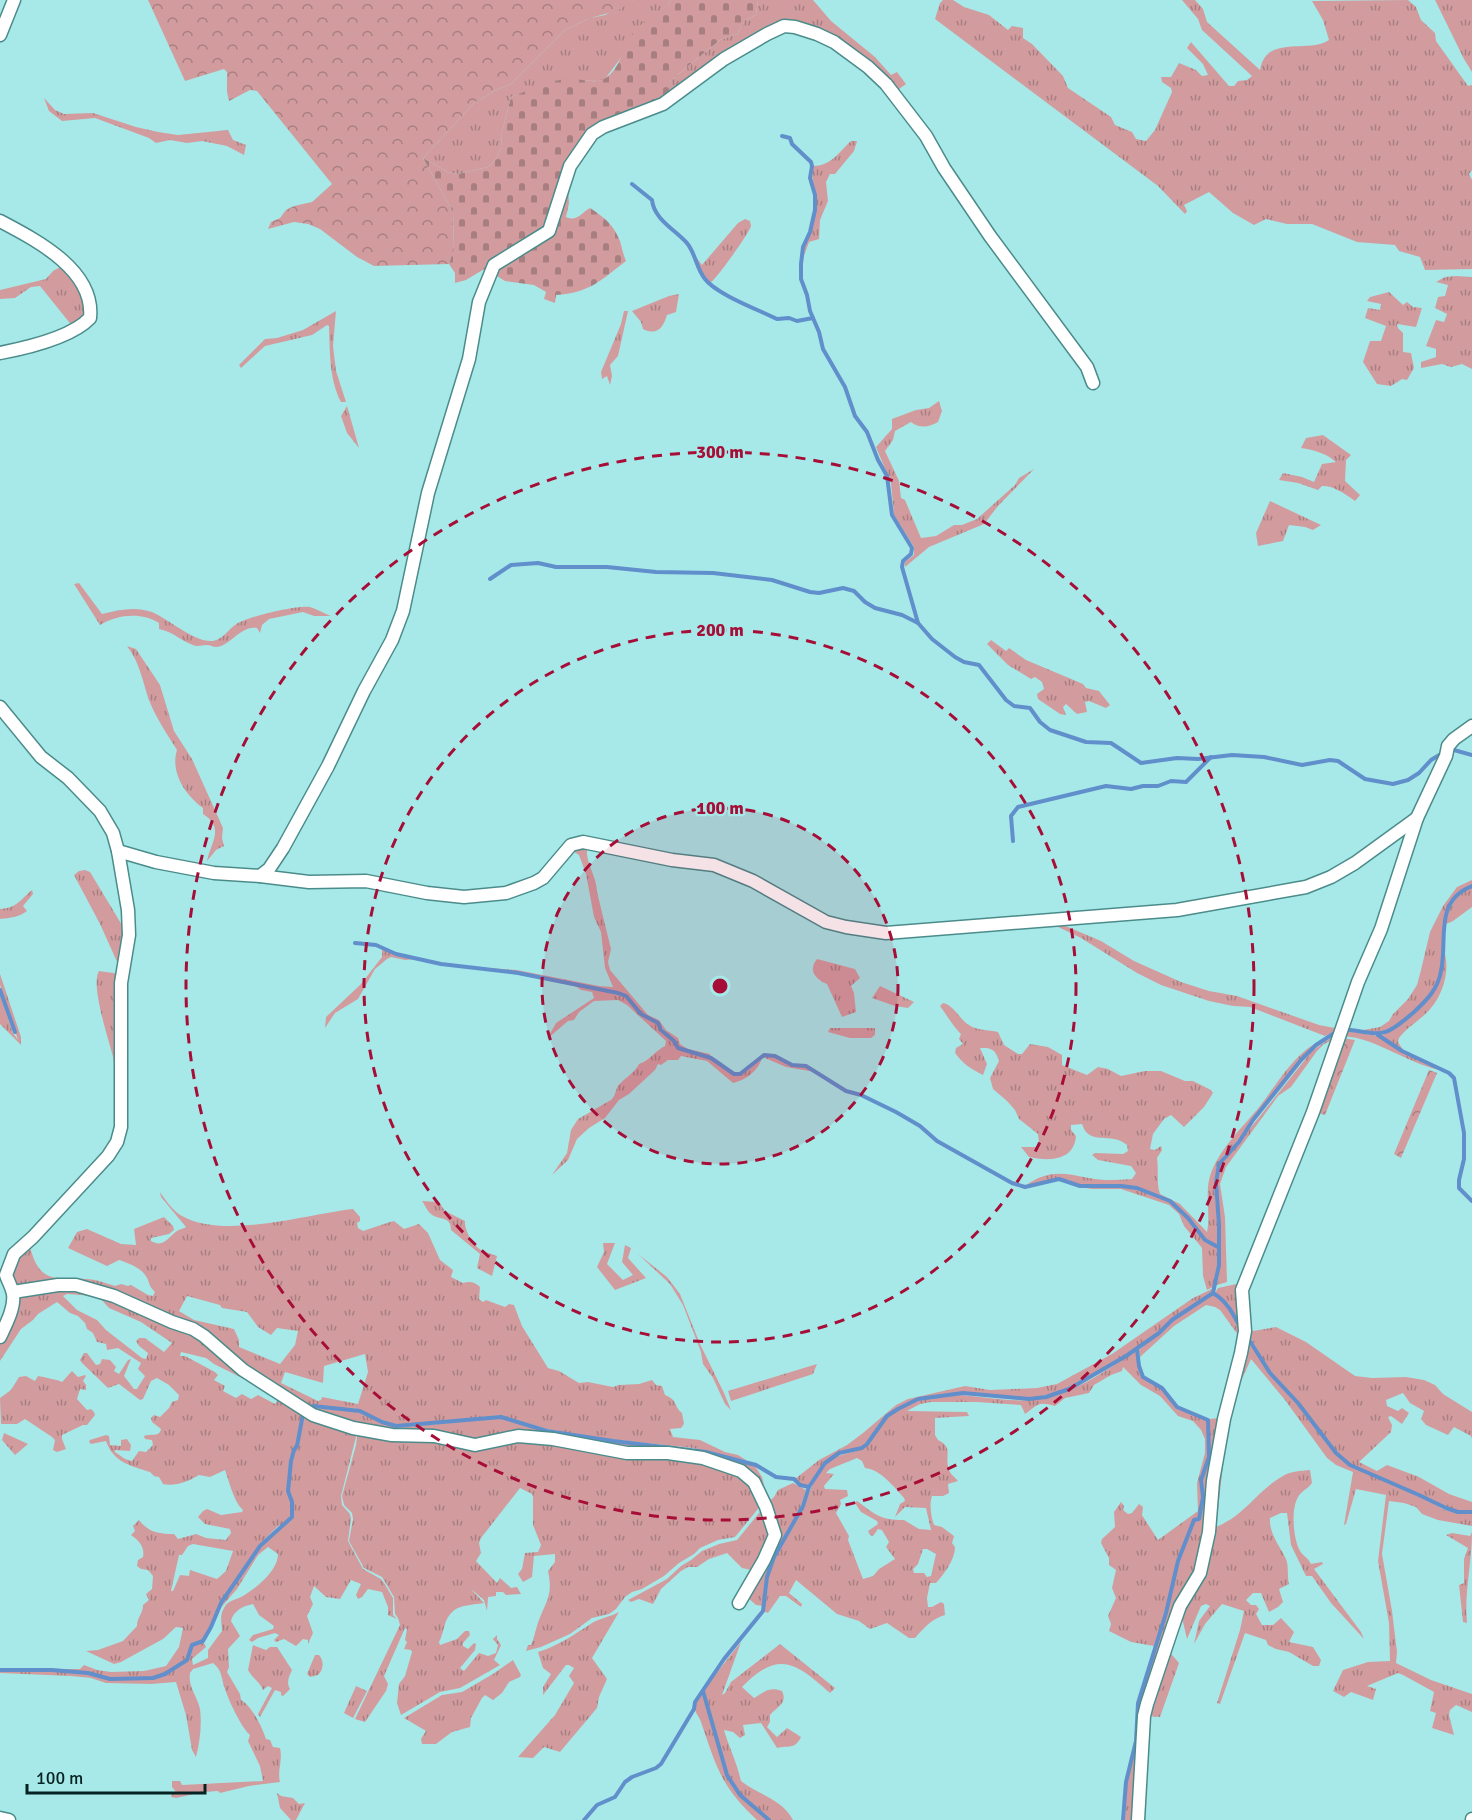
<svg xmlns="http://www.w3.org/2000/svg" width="1472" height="1820" viewBox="0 0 1472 1820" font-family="Signika,sans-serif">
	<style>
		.grass { fill: url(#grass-tufts); fill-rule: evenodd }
		.forest { fill: url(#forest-crowns) }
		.cemetery { fill: url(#cemetery-stones) }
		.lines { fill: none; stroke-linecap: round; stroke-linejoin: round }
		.stream { stroke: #608fcb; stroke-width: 4 }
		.minor-casing { stroke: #4b8c8b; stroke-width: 15 }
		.minor { stroke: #fff; stroke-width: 12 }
		.ring { fill: none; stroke: #a70e37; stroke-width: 3; stroke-dasharray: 10 8 }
		.centre { fill: #a70e37; stroke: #a7e9e8; stroke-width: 3 }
		.ring-label { font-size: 18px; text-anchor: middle; font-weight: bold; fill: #a70e37; stroke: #a7e9e8; stroke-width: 4.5; stroke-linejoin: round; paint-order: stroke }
	</style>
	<defs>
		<pattern id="grass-tufts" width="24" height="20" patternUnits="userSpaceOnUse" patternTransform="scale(1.5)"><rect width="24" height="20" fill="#d29c9f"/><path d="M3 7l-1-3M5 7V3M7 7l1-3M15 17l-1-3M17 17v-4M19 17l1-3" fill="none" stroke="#a87f81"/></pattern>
		<pattern id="forest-crowns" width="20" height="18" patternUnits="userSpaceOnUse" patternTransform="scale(1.5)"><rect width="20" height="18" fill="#d29c9f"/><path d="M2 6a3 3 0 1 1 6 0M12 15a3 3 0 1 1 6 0" fill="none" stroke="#a87f81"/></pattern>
		<pattern id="cemetery-stones" width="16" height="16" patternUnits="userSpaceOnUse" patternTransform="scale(1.5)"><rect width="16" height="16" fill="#d29c9f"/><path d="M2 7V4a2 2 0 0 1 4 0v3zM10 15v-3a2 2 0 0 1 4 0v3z" fill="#a87f81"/></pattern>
	</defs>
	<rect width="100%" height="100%" fill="#a7e9e8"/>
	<!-- grass -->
	<g class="grass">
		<path d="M 634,0 L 671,0 L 669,4 L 632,35 L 623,55 L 605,79 L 599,81 L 559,80 L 511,97 L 502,132 L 501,148 L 496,159 L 488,167 L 458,174 L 448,172 L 423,158 L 474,103 L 496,90 L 511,84 L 565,30 L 590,18 L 605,15 Z"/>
		<path d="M 758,0 L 813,0 L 831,21 L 875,57 L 891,75 L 897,72 L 906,84 L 895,92 L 888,82 L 795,24 L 677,93 L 670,81 L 720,40 L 737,34 L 745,20 L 756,15 Z"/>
		<path d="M 943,0 L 953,0 L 964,7 L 989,15 L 1008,30 L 1012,26 L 1023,28 L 1023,38 L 1032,44 L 1063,76 L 1068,88 L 1111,117 L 1115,125 L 1132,132 L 1136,139 L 1146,141 L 1155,130 L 1172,92 L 1171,88 L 1162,82 L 1161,77 L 1171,77 L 1179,63 L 1196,70 L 1202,76 L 1208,75 L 1203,64 L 1187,48 L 1191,42 L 1229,86 L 1234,86 L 1238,81 L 1247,80 L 1252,76 L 1202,30 L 1198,19 L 1182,0 L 1195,0 L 1203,9 L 1207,22 L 1260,70 C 1266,34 1308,54 1329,40 L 1323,20 L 1312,1 L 1408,0 L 1416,7 L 1421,20 L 1435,33 L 1436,41 L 1468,86 L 1472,85 L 1472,170 L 1469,174 L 1472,180 L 1472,269 L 1425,270 L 1420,257 L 1399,251 L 1395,245 L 1357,242 L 1312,224 L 1287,224 L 1266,219 L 1254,225 L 1233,213 L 1209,192 L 1184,205 L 1187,211 L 1185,214 L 1158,186 L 935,19 L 940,3 Z"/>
		<path d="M 1435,0 L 1472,0 L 1472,72 L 1464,59 Z"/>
		<path d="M 44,98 L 55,110 L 64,114 L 93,113 L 136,127 L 158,132 L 178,135 L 228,130 L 233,140 L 246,145 L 244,155 L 227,146 L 202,141 L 187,143 L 170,140 L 156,143 L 149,138 L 95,118 L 62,121 L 49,111 Z"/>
		<path d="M 851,141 L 857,141 L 854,151 L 835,174 L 830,174 L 826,182 L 828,201 L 820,220 L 819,239 L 809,242 L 801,264 C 803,244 813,229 816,209 C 817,192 810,184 813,166 C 831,166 838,153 851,141 Z"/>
		<path d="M 745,219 L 750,221 C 750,223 751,224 751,226 C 750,232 716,280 710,283 L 699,268 L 693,253 L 702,265 L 738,223 Z"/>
		<path d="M 62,266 C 75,280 87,296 84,317 L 73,327 L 40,286 L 31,287 L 15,298 L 0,299 L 0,290 L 46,279 L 53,271 Z"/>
		<path d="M 1456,276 L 1472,277 L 1472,369 L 1462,364 L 1451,367 L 1442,364 L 1421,368 L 1421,362 L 1436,357 L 1436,349 L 1426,346 L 1436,320 L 1444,322 L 1447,314 L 1435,308 L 1438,297 L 1445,296 L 1448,285 L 1436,282 L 1445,277 Z"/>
		<path d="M 1389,292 L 1403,305 L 1407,302 L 1413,307 L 1422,308 L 1416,327 L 1397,324 L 1398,328 L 1403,333 L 1403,352 L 1411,353 L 1414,368 L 1407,380 L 1402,379 L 1391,386 L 1377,384 L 1363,362 L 1370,341 L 1381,341 L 1386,326 L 1365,318 L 1368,308 L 1380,310 L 1381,304 L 1367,301 L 1370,297 Z"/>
		<path d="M 679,294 L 676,312 L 667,315 C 663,328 657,336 643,329 L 641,322 L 632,311 L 669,296 Z"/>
		<path d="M 336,311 L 333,346 L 336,371 L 346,402 L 341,402 C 329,379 330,351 329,326 L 327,325 L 312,335 L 265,346 L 241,368 L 239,365 L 265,339 L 277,338 L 303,330 Z"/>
		<path d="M 624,311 L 628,311 L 618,356 L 610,365 L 612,376 L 610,385 L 607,376 L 602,379 L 601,372 L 621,324 Z"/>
		<path d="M 939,401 L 942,411 L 938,422 C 930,427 919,429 911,422 L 895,431 L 893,440 L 885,451 L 899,481 L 901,498 L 905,500 L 921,538 L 936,536 L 954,525 L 962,525 L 977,519 L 1015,485 L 1019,478 L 1034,469 L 998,506 L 984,524 L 929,547 L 905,567 L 905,562 L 914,555 L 914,547 L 894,515 L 891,483 L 876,447 L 892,429 L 892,419 L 916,410 L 929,408 Z"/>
		<path d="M 347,406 L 359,448 L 347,433 L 341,416 Z"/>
		<path d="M 1323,435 L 1351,455 L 1346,460 L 1345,481 L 1360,495 L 1355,501 C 1345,494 1335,486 1322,486 L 1318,490 L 1298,483 L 1279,480 L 1283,473 L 1302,477 L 1314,482 L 1322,464 L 1336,462 C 1326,453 1314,450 1301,448 L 1306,438 Z"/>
		<path d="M 1270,501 L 1321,525 L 1313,530 L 1305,527 L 1289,525 L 1283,541 L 1258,546 L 1256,533 Z"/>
		<path d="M 79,583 L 102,614 C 118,610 135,606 152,612 C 169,619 195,643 213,641 C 223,639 228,630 235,625 C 245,617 297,605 310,607 C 317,609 325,614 331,616 L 314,616 L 303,612 L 269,619 L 262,625 L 260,633 L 257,628 C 241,625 229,647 216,647 C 213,647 210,645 207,645 C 202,645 197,647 193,645 C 181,641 174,632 159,629 L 159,623 C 142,612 118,614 100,625 L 74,584 Z"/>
		<path d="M 991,640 L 1006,651 L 1009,648 L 1026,660 L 1083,684 L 1086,688 L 1099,691 L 1110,705 L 1106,708 L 1089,701 L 1085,702 L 1087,712 L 1077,714 L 1066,704 L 1063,707 L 1066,715 L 1060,714 L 1038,699 L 1037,694 L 1044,689 L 1042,682 L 1035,677 L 1031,679 L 1008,665 L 987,644 Z"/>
		<path d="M 127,646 L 136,649 L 160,685 L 174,731 L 192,759 L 223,828 L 222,838 L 224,846 L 216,850 L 207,861 C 211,842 225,828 203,814 L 203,808 C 185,795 170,772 177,750 C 167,734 156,718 149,700 C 142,680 140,663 127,646 Z"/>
		<path d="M 587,847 C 585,863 597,876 597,892 L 611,949 L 608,962 L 610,970 L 648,1015 L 659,1020 L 666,1030 L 678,1038 L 680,1044 L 688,1049 L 710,1054 L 711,1058 L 678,1047 C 675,1042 661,1025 656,1022 C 652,1019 647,1018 643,1015 C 632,1007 631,998 618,992 L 518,972 L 472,967 L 517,970 L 599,986 L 613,987 L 605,968 L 601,932 L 594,917 L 586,874 L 579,855 L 571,850 Z"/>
		<path d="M 85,870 L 90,872 L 128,935 L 122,967 L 118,964 L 100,924 L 74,875 L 79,871 Z"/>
		<path d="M 1472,880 L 1472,885 C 1430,902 1449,950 1437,983 C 1432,996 1421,1005 1411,1014 C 1389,1033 1386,1035 1358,1031 L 1380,1027 L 1389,1021 L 1393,1014 L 1408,999 L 1417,985 L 1421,970 L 1430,932 L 1443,906 L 1457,887 Z"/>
		<path d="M 1472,887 L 1472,907 L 1453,921 L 1444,925 C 1449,908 1455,894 1472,887 Z"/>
		<path d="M 32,890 L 33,894 L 23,906 L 27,911 C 19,917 10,918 0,919 L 0,909 C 17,908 20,900 32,890 Z"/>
		<path d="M 1056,922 L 1101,941 L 1134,961 L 1181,982 L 1209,991 L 1237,996 L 1319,1025 L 1340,1029 L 1325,1036 L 1250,1007 L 1233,1006 L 1209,1001 L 1161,985 L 1137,973 L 1081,938 L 1050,923 Z"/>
		<path d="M 382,947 L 388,952 L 415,959 L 405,960 L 391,957 L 387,959 L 375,969 L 358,999 L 335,1013 L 325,1028 L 326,1017 L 361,984 L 382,957 Z"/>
		<path d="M 1443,948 C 1451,967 1444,994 1430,1009 C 1421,1020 1408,1026 1399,1038 L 1398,1042 L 1403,1050 L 1381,1035 C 1392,1032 1400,1025 1409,1017 C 1431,998 1446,979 1443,948 Z"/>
		<path d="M 817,959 L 855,969 L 860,978 L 851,986 L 854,993 L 856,1012 L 842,1017 L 827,984 C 815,979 808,970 817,959 Z"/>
		<path d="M 99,971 L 121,974 L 119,1127 L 110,1145 C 118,1120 118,1083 113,1057 C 109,1040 90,985 99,971 Z"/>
		<path d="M 0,974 L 21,1037 L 21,1045 L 0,1024 L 0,995 L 13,1033 L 18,1040 L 0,985 Z"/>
		<path d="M 572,984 L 626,997 L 640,1015 L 657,1024 L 660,1030 L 674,1041 L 678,1048 L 710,1059 L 734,1074 L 740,1075 L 748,1070 L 765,1056 C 780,1056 780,1062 792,1065 C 801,1067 807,1067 815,1072 L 786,1067 L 765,1058 L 762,1058 C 758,1071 746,1080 733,1083 L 707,1061 L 681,1056 L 678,1060 L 668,1060 L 661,1065 L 658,1064 L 655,1070 L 629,1094 L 619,1100 L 605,1118 L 589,1128 L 577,1139 L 568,1160 L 552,1175 L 567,1153 L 571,1130 L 578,1119 L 611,1100 C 616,1095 615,1091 618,1086 C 624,1078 634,1074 639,1064 C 649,1061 655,1051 665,1046 L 666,1041 L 627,1005 L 618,1000 L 594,1001 L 579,1012 L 574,1020 L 568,1021 L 547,1039 L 556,1023 L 594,998 L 592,992 L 581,990 Z"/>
		<path d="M 880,986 L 914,1002 L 908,1008 L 895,1006 L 872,998 Z"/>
		<path d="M 943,1003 C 954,1005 959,1019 969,1025 C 976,1030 989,1030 998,1032 L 1004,1045 L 1018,1054 L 1022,1054 L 1030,1044 L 1048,1047 L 1062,1055 L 1062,1065 L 1087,1075 L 1098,1067 L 1108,1069 L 1121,1076 L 1145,1071 L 1161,1071 L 1185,1081 L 1193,1081 L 1211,1090 L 1213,1093 L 1204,1107 L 1184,1127 L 1171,1115 L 1164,1119 L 1153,1134 L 1150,1149 L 1155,1150 L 1161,1146 L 1162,1150 L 1157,1158 C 1159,1171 1156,1182 1160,1194 L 1180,1204 L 1207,1232 C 1211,1214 1204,1191 1211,1173 C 1221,1147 1243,1127 1260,1106 C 1276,1085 1291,1059 1314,1044 L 1263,1108 L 1252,1119 L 1238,1142 L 1224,1155 L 1218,1164 L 1214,1185 L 1218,1224 L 1217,1246 L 1205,1239 L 1189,1217 L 1170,1201 L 1138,1188 L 1121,1185 L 1080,1186 L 1069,1180 L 1059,1179 L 1025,1186 C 1048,1169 1064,1173 1089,1178 C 1103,1181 1118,1180 1132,1179 L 1136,1173 L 1131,1166 L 1098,1160 L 1092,1155 L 1095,1153 L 1123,1154 L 1128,1151 L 1127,1145 C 1111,1131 1089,1147 1082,1124 L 1071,1125 L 1071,1130 L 1076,1136 C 1074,1162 1047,1161 1029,1157 L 1021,1147 L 1038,1147 L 1039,1142 L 1038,1134 L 1019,1119 L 1015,1110 L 1007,1101 L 993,1089 L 990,1078 L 999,1061 C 995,1049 992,1048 980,1048 L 987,1064 L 983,1075 C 971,1069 963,1064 955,1053 L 956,1048 L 963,1044 L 959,1039 L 961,1034 C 956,1030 945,1013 940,1006 Z"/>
		<path d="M 830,1028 L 875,1028 L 875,1035 L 871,1038 L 850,1038 L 828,1032 Z"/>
		<path d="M 1344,1030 L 1378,1036 L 1402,1052 L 1446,1071 C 1409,1066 1379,1038 1342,1036 Z"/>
		<path d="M 1339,1032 L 1337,1038 L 1324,1044 L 1317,1051 L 1291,1087 L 1278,1096 L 1226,1167 L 1220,1184 L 1225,1217 L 1227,1282 L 1217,1285 C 1221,1265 1220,1244 1220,1223 C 1220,1204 1214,1185 1220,1166 L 1312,1051 Z"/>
		<path d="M 1121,1186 C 1146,1190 1170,1198 1188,1218 C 1201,1232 1199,1237 1217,1247 L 1217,1266 L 1213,1287 L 1207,1290 L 1203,1276 L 1202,1248 L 1184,1226 L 1179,1214 L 1169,1205 L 1121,1189 L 1092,1189 L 1080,1187 Z"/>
		<path d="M 160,1192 C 166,1201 173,1211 182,1216 C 225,1240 307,1214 353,1209 L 360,1217 L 360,1221 L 357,1223 L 358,1228 L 363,1231 L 390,1222 L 394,1221 L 404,1229 L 419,1224 L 428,1233 L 440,1260 L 453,1270 L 451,1277 L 463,1283 C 470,1281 475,1282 480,1287 L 479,1299 L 483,1302 L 486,1300 L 505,1307 L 509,1304 L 514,1305 L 522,1326 L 548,1368 L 559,1371 L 579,1383 L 588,1382 L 613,1387 L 619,1385 L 639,1384 L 652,1380 L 656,1385 L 662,1386 L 665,1395 C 678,1400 674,1407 682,1413 L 684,1424 L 681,1428 L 670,1429 L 673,1437 L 700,1440 L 725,1452 L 738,1455 L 746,1460 L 725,1457 L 693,1448 L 589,1437 L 547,1429 L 502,1416 L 396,1425 L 355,1410 L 355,1407 L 354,1409 L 313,1405 L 308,1409 L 239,1364 L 210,1337 L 97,1287 L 20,1286 L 11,1279 L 17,1257 L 30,1247 C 40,1285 56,1277 86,1279 C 96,1279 105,1283 115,1286 L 121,1284 L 128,1286 L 131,1285 L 148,1295 L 153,1296 L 155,1292 C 150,1287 150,1286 148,1280 C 143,1268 130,1264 119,1260 L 107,1266 L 68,1248 L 77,1232 L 87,1229 L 121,1244 L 136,1245 L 134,1229 L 164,1217 L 173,1226 L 174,1230 L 169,1234 L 151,1238 L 151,1241 C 164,1248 167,1238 177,1231 C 180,1229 183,1229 186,1227 L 161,1197 ZM 187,1296 L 220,1305 L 222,1308 L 247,1312 L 258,1327 L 271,1335 L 277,1328 L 298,1331 L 295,1345 L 280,1364 L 239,1347 L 239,1340 L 234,1329 L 194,1320 L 179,1311 ZM 365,1354 L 368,1372 L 358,1404 L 322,1397 L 321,1400 L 318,1401 L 281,1383 L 285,1372 L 323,1383 L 324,1366 Z"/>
		<path d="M 422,1201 L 439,1202 L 445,1211 L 465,1221 C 464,1231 473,1245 482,1251 C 487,1253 492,1254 497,1256 L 492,1276 L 477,1268 L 480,1254 L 451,1230 C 451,1215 439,1221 431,1214 C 427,1211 425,1205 422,1201 Z"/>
		<path d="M 603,1243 L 615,1243 L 607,1264 L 623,1280 L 633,1275 L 622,1262 L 625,1245 L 631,1248 L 628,1258 L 646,1278 L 615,1290 L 597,1267 L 604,1252 Z"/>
		<path d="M 638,1254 L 667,1277 L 680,1294 L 700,1344 L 724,1393 L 731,1410 L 725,1404 L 713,1378 L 703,1364 L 701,1352 L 683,1305 L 670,1284 Z"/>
		<path d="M 1241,1283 L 1242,1329 L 1229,1304 L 1215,1293 L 1218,1288 Z"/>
		<path d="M 75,1287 L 192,1331 L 303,1411 L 297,1445 L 293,1450 L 290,1461 L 287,1491 L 291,1502 L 291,1516 L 285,1523 L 278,1526 L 259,1545 L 220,1603 L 210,1626 L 202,1640 L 192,1644 L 186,1660 L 164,1674 L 152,1677 L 110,1678 L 89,1672 L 52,1669 L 80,1669 L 84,1665 L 97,1670 L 111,1672 L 144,1671 L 166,1666 L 179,1647 L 183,1628 L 176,1627 L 163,1639 L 121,1662 L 114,1664 L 86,1651 L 98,1650 L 123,1641 L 137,1626 C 137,1617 143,1614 143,1605 L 149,1600 L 146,1594 L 152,1589 L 153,1576 L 148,1570 L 141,1569 L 137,1566 L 138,1560 L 143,1557 C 145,1546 138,1540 131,1535 L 135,1531 L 133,1526 L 139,1520 C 148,1532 159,1534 174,1534 L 178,1539 L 196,1534 L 206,1538 L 226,1540 L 231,1533 L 230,1529 L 205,1524 L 198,1517 L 203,1511 L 207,1509 L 221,1515 L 242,1512 L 243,1510 C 234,1502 229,1481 225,1470 L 210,1477 L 199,1475 C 190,1481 174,1487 163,1484 L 159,1477 L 154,1476 L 150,1472 C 131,1466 113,1462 106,1441 L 91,1444 L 89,1442 L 90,1440 L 106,1435 L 109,1436 L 110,1445 L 121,1446 L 121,1440 L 127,1439 L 131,1445 L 130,1451 L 115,1450 L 115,1452 L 125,1459 L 132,1461 L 139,1451 L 146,1452 L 153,1445 L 152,1440 L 145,1439 L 144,1436 C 151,1433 159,1438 161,1429 L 152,1422 L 151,1418 L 154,1415 L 160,1417 L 169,1408 L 172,1402 L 178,1400 L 179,1395 L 169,1385 L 157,1378 L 151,1381 L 143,1399 L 140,1400 L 119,1384 L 108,1388 L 82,1363 L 80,1360 L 84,1353 L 87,1353 L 96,1365 L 100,1364 L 102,1359 L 110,1360 L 116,1367 L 114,1371 L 119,1374 L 128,1360 L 131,1359 L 124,1376 L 134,1389 L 137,1389 L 145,1376 L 138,1369 L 141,1363 L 118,1348 L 107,1350 L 106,1344 L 97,1342 L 93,1333 L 87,1329 L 85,1323 L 78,1316 L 70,1313 L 57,1302 L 38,1314 L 33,1320 L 21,1329 L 0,1361 L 0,1340 L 14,1293 ZM 67,1294 L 95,1296 L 100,1298 L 109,1308 L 141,1322 L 172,1343 L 164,1352 L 145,1338 L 139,1338 L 136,1341 L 139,1346 L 148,1353 L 146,1359 L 142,1358 L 106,1330 L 97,1320 L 77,1310 L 63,1296 ZM 181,1352 L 206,1358 L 214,1364 L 256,1385 L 278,1400 L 275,1404 L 258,1395 L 251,1399 L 242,1394 L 236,1398 L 223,1391 L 225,1386 L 214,1380 L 218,1375 L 215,1372 L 185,1356 L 180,1356 ZM 193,1544 L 233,1551 L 226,1571 L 217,1579 L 190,1570 L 189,1576 L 180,1575 L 173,1591 L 171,1591 L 179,1555 L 182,1555 L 188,1546 Z"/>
		<path d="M 1214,1288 L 1212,1292 L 1171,1320 L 1158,1333 L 1126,1356 L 1059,1392 L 1029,1399 L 963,1393 L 929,1396 L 909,1402 L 887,1416 L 862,1447 L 839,1453 L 824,1463 L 809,1486 L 800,1484 L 795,1479 L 819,1460 L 847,1445 L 863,1433 L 896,1405 L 908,1399 L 965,1386 L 990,1390 L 1013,1389 L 1037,1388 L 1057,1384 L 1112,1354 L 1193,1298 Z"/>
		<path d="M 1214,1294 C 1225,1301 1243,1326 1241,1339 L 1220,1310 L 1215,1307 L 1206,1305 L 1174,1326 L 1140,1357 L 1139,1350 L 1173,1321 Z"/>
		<path d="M 1276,1327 L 1306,1342 L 1355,1376 L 1372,1378 L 1406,1377 L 1424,1380 L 1435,1385 L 1443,1394 L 1472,1412 L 1472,1439 L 1471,1436 L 1454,1427 L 1448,1435 L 1426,1425 L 1421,1419 L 1424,1411 L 1410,1403 L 1403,1393 L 1386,1400 L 1387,1406 L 1398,1411 L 1402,1408 L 1409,1413 L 1402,1424 L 1391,1416 L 1388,1417 L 1392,1425 L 1391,1432 L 1359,1462 L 1377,1471 L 1387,1465 L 1419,1477 L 1449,1494 L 1472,1502 L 1472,1511 L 1458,1511 L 1446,1507 L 1419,1494 L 1350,1464 L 1337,1452 L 1299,1403 L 1271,1373 L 1247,1332 Z"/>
		<path d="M 1246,1337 L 1269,1374 L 1297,1404 L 1335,1454 L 1349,1466 L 1419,1496 L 1445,1510 L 1458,1513 L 1472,1513 L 1472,1526 L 1438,1520 L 1422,1514 L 1416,1507 L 1404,1503 L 1389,1501 L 1382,1554 L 1392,1611 L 1397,1652 L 1396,1663 L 1431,1680 L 1472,1694 L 1472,1712 L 1456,1705 L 1450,1710 L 1449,1715 L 1454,1735 L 1432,1728 L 1436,1713 L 1430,1711 L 1434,1692 L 1403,1675 L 1398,1673 L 1367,1686 L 1376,1689 L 1373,1700 L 1351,1692 L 1344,1697 L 1333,1691 L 1343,1670 L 1368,1662 L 1390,1661 L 1389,1623 L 1378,1561 L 1386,1495 L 1356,1489 L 1346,1524 L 1344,1525 L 1353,1472 L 1336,1465 L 1327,1458 L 1285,1400 L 1251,1359 L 1242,1379 L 1236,1377 Z"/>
		<path d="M 1136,1350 L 1138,1366 L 1142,1377 L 1162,1389 L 1176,1408 L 1207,1420 L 1208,1457 L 1200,1480 L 1202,1498 L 1198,1518 L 1193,1520 L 1177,1561 L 1165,1612 L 1154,1646 L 1131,1642 L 1109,1631 L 1111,1624 L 1108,1616 L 1116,1598 L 1112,1588 L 1116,1570 L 1109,1565 L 1109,1558 L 1101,1543 L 1102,1539 L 1115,1527 L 1114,1512 L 1121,1502 L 1124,1506 L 1123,1510 L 1128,1514 L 1132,1513 L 1139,1504 L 1143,1507 L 1142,1515 L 1158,1540 L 1198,1511 L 1197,1483 L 1205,1453 L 1205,1439 L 1201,1430 L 1193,1421 L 1178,1416 L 1160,1396 L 1141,1385 L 1123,1367 L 1122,1371 L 1111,1375 L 1094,1385 L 1089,1393 L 1065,1398 L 1055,1406 C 1037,1401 1038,1405 1025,1414 L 1021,1405 L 976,1402 L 931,1402 L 920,1404 L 907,1411 L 967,1412 L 969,1416 L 935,1418 L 935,1435 L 938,1440 C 954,1448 944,1455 949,1470 C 950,1474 955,1477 958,1481 L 948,1484 L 949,1493 L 943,1496 L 932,1496 C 929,1504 931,1517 934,1525 L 942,1527 L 954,1536 L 952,1543 L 955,1547 C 955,1560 944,1574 936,1583 L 930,1583 L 927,1598 L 928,1607 L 932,1607 L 941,1602 L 944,1604 L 945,1615 C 931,1619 924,1628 915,1638 L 909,1638 L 887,1623 L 870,1629 L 859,1621 L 837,1614 L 796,1580 L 789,1593 L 802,1604 L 801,1607 L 786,1596 L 780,1596 L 768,1613 L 763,1611 C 769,1598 766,1581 771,1567 C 779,1546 795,1528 803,1507 C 809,1494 813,1482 820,1470 C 831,1452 849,1456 863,1448 C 871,1443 875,1433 880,1426 C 889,1414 902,1405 917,1400 C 954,1387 992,1403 1030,1400 C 1068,1398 1106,1371 1136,1350 ZM 857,1458 L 862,1461 L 865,1468 C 880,1469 894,1487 904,1498 L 905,1501 L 900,1504 L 895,1517 L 905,1507 L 926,1508 L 931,1530 L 919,1529 L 904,1520 C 880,1520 876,1515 857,1501 L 855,1503 L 861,1512 L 877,1521 L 878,1524 L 868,1531 L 870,1535 L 873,1536 L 878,1529 L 882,1530 L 889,1542 L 886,1547 L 895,1559 L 879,1569 L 873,1576 L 863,1579 L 848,1540 L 849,1536 L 836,1513 L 841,1504 L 840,1500 L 848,1496 L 847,1490 L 825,1489 L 824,1486 L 834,1474 L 826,1473 L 830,1469 ZM 923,1549 L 927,1549 L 936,1554 L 931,1576 L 927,1577 L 924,1573 L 914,1573 L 913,1569 L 918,1564 Z"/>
		<path d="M 817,1364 L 813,1374 L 731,1401 L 728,1391 Z"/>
		<path d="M 72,1371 L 78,1377 L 85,1375 L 86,1376 L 83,1381 L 86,1385 L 86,1390 L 80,1389 L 77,1399 L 87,1410 L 91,1409 L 94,1412 L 95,1415 L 87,1425 L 83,1425 L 62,1435 L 62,1439 L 66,1449 L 57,1452 L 53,1450 L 55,1440 L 52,1437 L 25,1419 L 17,1424 L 1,1424 L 0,1398 L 11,1390 L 19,1377 L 26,1376 L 35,1381 L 38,1376 C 43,1377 59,1380 62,1382 Z"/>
		<path d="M 1235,1399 L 1224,1456 L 1216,1527 C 1247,1514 1256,1491 1283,1476 C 1291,1471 1301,1471 1310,1470 L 1312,1483 C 1308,1489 1301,1491 1298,1497 C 1291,1509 1293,1536 1299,1549 C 1302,1556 1308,1557 1311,1564 L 1322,1562 L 1323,1564 L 1314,1569 L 1361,1632 L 1364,1639 L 1331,1603 L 1312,1576 L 1306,1576 L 1291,1545 L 1287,1513 L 1281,1513 L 1270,1518 C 1269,1534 1280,1546 1286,1559 C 1289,1566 1287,1576 1289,1584 L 1279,1589 L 1283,1602 L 1278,1607 L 1269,1612 L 1261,1593 L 1253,1593 L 1246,1600 L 1251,1605 L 1256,1605 L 1259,1609 L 1256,1614 L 1262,1625 L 1273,1625 L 1281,1618 L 1294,1632 L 1289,1642 L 1313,1647 L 1321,1660 L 1319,1666 L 1313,1666 L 1289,1652 L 1276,1649 L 1268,1645 L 1266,1640 L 1245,1633 L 1220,1704 L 1217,1703 L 1240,1630 L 1244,1611 L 1222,1604 L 1205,1624 L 1194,1644 L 1199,1621 L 1210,1606 L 1206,1604 L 1201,1606 L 1187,1639 L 1183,1622 L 1179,1615 L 1192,1590 L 1215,1481 Z"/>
		<path d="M 314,1408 L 359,1412 L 396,1428 L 501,1418 L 547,1432 L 613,1442 L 696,1451 L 755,1466 L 762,1477 L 764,1485 L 739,1468 L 599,1445 L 480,1440 L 353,1425 L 310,1410 Z"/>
		<path d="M 304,1412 L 352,1429 L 356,1437 L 354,1445 L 341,1496 L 342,1505 L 350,1514 L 351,1519 L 348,1541 L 363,1569 L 381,1579 L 384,1583 L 393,1598 L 393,1615 L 397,1619 L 388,1615 L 388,1607 L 382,1592 L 368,1589 L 362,1597 L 358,1599 L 356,1595 L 361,1584 L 351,1580 L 340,1599 L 326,1597 L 314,1586 L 310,1597 L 313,1604 L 307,1616 L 313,1633 L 308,1644 L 308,1640 L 303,1639 L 296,1646 L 284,1639 L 276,1642 L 274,1640 L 279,1635 L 275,1633 L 258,1638 L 252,1642 L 249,1640 L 253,1635 L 273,1629 L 274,1626 L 259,1615 L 253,1604 C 243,1606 233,1611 231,1621 L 240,1636 L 228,1649 L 229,1667 L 227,1672 L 240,1694 L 241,1700 C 252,1706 262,1727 266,1739 L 270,1740 L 273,1747 L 280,1748 C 283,1761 277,1770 280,1782 L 249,1786 L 220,1793 L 218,1791 L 203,1792 L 176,1798 L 171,1797 L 172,1794 L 176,1792 L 172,1787 L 172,1781 L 180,1781 L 182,1785 L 263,1781 L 260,1766 L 248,1741 L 250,1735 C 241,1727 229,1701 225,1689 C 221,1679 223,1671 213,1663 L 193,1669 L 190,1673 C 188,1688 197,1695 200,1709 C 202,1724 200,1742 196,1757 L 192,1750 L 186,1715 L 176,1682 L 151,1684 L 106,1683 L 91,1678 L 71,1676 L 0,1673 L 0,1671 L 52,1671 L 88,1674 L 110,1679 L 153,1679 L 165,1675 L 187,1661 L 193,1646 L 203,1641 L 206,1647 L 192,1659 L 193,1665 L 208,1658 L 208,1650 L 222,1631 C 222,1623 219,1616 224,1608 C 228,1600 236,1600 243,1596 C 256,1588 278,1571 278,1554 L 268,1547 L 258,1555 L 237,1589 L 218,1611 L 260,1547 L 293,1517 L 293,1502 L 289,1491 L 292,1461 L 294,1451 L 298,1446 Z"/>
		<path d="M 1221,1418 L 1206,1532 L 1197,1572 L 1145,1703 L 1135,1820 L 1125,1820 L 1127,1782 L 1137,1742 L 1139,1703 L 1167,1613 L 1179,1561 L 1195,1521 L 1199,1519 L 1204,1497 L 1202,1480 L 1210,1457 L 1209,1419 Z"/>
		<path d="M 355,1430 L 452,1442 L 518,1438 L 668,1455 L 740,1473 L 762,1504 L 735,1537 L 718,1540 L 700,1548 L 694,1554 L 679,1563 L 664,1576 L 642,1589 L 632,1592 L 625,1597 L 616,1609 L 609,1614 L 592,1618 L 570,1634 L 541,1647 L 526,1651 L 528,1645 L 531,1645 C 534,1638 535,1632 537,1626 C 544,1603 554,1598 548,1571 L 555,1562 L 555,1554 L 534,1556 L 532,1577 L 523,1582 L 518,1574 L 522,1569 L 525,1553 L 538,1552 L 541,1545 L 533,1525 L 533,1497 L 532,1494 L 520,1488 L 481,1538 L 479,1543 L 481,1553 L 476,1561 L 497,1583 L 500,1578 L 511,1588 L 517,1587 L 521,1594 L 506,1595 L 503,1592 L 496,1592 L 496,1596 L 488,1597 L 487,1611 L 484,1600 L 471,1589 L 484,1603 C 466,1606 452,1604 445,1624 C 443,1630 442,1637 439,1642 L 440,1645 L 457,1639 L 465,1631 L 469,1631 L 470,1635 L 463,1643 L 463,1646 L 468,1649 L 474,1643 L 476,1644 L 475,1650 L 460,1668 L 464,1671 L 479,1653 L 488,1656 L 496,1653 L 498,1645 L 493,1639 L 497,1635 L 497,1639 L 501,1645 L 494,1660 L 500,1665 L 460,1688 L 440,1692 L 401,1715 L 397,1703 L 399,1684 L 405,1676 L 412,1652 L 411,1650 L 404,1649 L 407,1642 L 405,1640 L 407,1629 L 405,1628 L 384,1676 L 388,1684 L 386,1691 L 365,1722 L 355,1719 L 400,1625 L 398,1618 L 395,1614 L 394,1597 L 382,1577 L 364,1568 L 349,1541 L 353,1519 L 352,1513 L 344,1505 L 342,1496 L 356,1445 L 357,1437 Z"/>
		<path d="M 4,1433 L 28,1444 L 15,1455 L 2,1440 Z"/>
		<path d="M 793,1483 L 806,1490 C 800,1515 785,1534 773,1557 C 767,1567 768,1578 765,1588 C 764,1595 762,1599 763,1606 L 756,1605 L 748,1598 L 771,1553 L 767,1503 L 774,1497 L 778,1490 Z"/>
		<path d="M 764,1507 L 773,1534 L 756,1571 L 742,1568 L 727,1553 L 709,1559 L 697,1567 L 688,1567 L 681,1571 L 661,1589 L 653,1604 L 639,1599 L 631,1602 L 628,1600 L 667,1579 L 681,1566 L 691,1560 L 702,1551 L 719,1544 L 737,1540 Z"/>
		<path d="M 1472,1532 C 1472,1563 1464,1592 1467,1623 L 1463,1622 L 1459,1585 L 1464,1583 L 1464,1559 L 1468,1548 L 1446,1535 L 1452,1533 L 1470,1536 Z"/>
		<path d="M 619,1612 L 592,1658 L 607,1679 L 599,1697 L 597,1708 L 560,1752 L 544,1747 L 533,1758 L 518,1757 L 555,1715 L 574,1683 L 569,1676 L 574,1668 L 569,1665 L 566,1665 L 543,1695 L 543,1687 L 551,1674 L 543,1668 L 538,1652 C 558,1646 575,1634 592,1623 C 600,1618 610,1617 619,1612 Z"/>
		<path d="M 741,1642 L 722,1695 L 725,1693 L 731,1682 L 780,1644 L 835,1688 L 830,1693 C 796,1663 779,1649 742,1687 L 754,1698 C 764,1692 770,1686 782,1691 C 788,1704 777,1706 770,1715 L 770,1722 L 767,1727 L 777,1737 L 787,1728 L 801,1737 C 795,1750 788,1745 777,1748 L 761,1723 L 743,1725 L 745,1735 L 740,1738 L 733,1732 L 724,1730 C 729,1747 737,1763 741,1781 C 759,1795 782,1799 793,1820 L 770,1820 C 760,1812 750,1804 742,1795 C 722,1774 709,1719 703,1690 Z"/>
		<path d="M 253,1645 L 266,1650 L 270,1647 L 277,1647 L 292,1670 C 289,1677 286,1682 290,1689 L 283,1696 L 281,1695 L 281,1692 L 275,1690 L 260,1717 L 258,1714 L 272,1688 L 268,1686 L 263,1690 C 260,1682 252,1678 248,1670 Z"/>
		<path d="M 1167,1649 L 1179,1663 L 1160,1717 L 1146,1716 Z"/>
		<path d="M 315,1655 L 319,1655 C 324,1661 324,1669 318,1675 L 310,1677 L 307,1674 Z"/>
		<path d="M 513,1660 L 521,1675 L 520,1677 L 509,1682 L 502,1693 L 493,1700 L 485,1695 L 482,1698 L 471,1718 L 470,1727 L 452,1732 L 436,1744 L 422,1744 L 421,1739 L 426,1731 L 404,1718 L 442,1695 L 462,1692 L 493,1674 Z"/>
		<path d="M 356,1686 L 367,1691 L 353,1718 L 344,1713 Z"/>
		<path d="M 702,1693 L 727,1775 L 740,1795 L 768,1820 L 757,1820 C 721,1787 716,1766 701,1722 C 700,1718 696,1714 695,1710 C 693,1704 699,1697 702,1693 Z"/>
		<path d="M 277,1793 L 281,1796 L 293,1798 L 299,1804 L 305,1803 L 296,1820 L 291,1820 L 280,1808 Z"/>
	</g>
	<!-- forest -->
	<g class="forest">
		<path d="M 148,0 L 634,0 L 617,11 L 590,18 L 565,30 L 511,84 L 496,90 L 474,103 L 423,158 L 453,212 L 454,250 L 449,264 L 374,266 L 357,257 L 320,229 L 308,224 L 294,222 L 268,229 L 271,222 L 280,218 L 286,210 L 294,206 L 312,202 L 332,184 L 257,91 L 250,90 L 229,101 L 227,92 L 227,72 L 224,69 L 185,81 Z"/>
		<path d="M 1342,1038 L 1355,1040 L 1325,1115 L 1316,1112 Z"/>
		<path d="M 1429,1070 L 1437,1073 L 1401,1158 L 1394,1154 Z"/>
	</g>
	<!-- cemetery -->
	<g class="cemetery">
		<path d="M 671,0 L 758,0 L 756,15 L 745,20 L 737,34 L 720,40 L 670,81 L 677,93 L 593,131 L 550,223 L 491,265 L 466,280 L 455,283 L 455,273 L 449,264 L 454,249 L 453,212 L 423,158 L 448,172 L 458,174 L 488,167 L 496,159 L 501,148 L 502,132 L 511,97 C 530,90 551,78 572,79 C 582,79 595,84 604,79 C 622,69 623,43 636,29 C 645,20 658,12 669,4 Z"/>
		<path d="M 568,187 L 569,203 L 566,217 C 577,222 581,213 590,208 C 605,218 613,224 620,241 C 622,248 623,254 626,261 C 601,280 590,293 556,295 L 555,303 L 544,299 L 546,292 L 534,285 L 505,281 L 492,273 L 541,239 Z"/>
	</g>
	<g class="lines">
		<!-- stream -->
		<g class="stream">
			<path d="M 782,136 L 790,138 L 792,144 L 811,162 L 812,166 L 810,178 L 815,195 L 815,210 L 810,232 L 803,247 L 801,264 L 801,279 L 807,295 L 810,311 L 819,332 L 823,349 L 845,387 L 855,416 L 867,432 L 878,460 L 887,476 L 892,515 L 912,548 L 911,554 L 903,561 L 902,567 L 918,623 L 932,639 L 955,657 L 964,662 L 979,665 L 1006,700 L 1014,706 L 1030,708 L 1040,722 L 1050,730 L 1086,742 L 1111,743 L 1141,763 L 1177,758 L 1198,759 L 1232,755 L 1264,757 L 1302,765 L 1330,760 L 1338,761 L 1365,779 L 1393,784 L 1408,780 L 1419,773 L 1431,760 L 1441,754"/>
			<path d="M 632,184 L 652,200 C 654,219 674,229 686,242 C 695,251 696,268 705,279 C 716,294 759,310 777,319 L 789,318 L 797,321 L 813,318"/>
			<path d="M 490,579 L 511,565 L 538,563 L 556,567 L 607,567 L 656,572 L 713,573 L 772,580 L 810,592 L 819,593 L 843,588 L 854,591 L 865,602 L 875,608 L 902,615 L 918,623"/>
			<path d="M 1454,750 L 1472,755"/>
			<path d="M 1013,841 L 1011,816 L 1018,807 L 1106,786 L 1131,789 L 1143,786 L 1158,786 L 1171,781 L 1186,782 L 1211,757"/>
			<path d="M 355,943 L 376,945 L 396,954 L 441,964 L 518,973 L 618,993 L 626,996 L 641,1014 L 658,1023 L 661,1030 L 674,1041 L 678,1048 L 711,1058 L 734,1074 L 740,1074 L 764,1055 L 775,1056 L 792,1065 L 806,1066 L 846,1091 L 861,1095 L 896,1112 L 920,1126 L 937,1141 L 1012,1183 L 1025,1187 L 1059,1179 L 1080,1186 L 1121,1186 L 1137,1188 L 1170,1201 L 1188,1218 L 1205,1240 L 1218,1247"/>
			<path d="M 0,990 L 15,1032"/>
			<path d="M 1343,1029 C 1383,1034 1382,1040 1414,1012 C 1427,1000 1438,989 1441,971 C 1448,941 1433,901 1472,886"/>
			<path d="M 1378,1035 L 1402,1051 L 1449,1073 L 1454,1078 L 1464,1133 L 1464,1159 L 1459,1180 L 1459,1188 L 1472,1201"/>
			<path d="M 1213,1293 C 1228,1302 1233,1314 1241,1329"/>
			<path d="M 1248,1338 L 1270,1373 L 1298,1403 L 1336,1453 L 1350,1465 L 1419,1495 L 1446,1508 L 1458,1512 L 1472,1512"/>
			<path d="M 310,1409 L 313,1406 L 360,1411 L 382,1422 L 396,1426 L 501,1417 L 547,1431 L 613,1441 L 706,1452 L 756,1465 L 776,1477 L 794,1479 L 800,1485 L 809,1487"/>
			<path d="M 0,1670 L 52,1670 L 88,1673 L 110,1679 L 153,1678 L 165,1674 L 187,1660 L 192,1645 L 203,1641 L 211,1627 L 221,1603 L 260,1546 L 292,1517 L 292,1502 L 288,1491 L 291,1461 L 294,1450 L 297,1446 L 303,1414"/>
			<path d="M 703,1691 L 727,1775 L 740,1795 L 769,1820"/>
			<path d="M 584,1820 L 597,1805 L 615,1797 L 625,1782 L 632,1777 L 656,1768 L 661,1764 L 694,1709 L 695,1702 L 724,1659 L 763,1611 L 767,1577 L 774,1557 L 803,1506 L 809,1487 L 825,1463 L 839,1453 L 862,1448 L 867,1444 L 887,1416 L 898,1409 L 918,1399 L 963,1393 L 1029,1399 L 1046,1397 L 1069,1389 L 1126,1356 L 1159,1333 L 1172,1320 L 1213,1293 L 1219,1265 L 1219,1225 L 1216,1183 L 1219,1164 L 1239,1142 L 1253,1120 L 1301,1060 L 1316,1045 L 1336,1032"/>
			<path d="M 1123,1820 L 1126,1782 L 1136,1741 L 1138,1703 L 1166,1613 L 1178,1561 L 1194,1520 L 1199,1519 L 1203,1497 L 1201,1480 L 1209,1457 L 1208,1420 L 1177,1407 L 1162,1388 L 1143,1377 L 1139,1366 L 1137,1349"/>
		</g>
		<!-- minor casing -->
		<g class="minor-casing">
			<g id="minor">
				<path d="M 0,35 L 14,0"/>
				<path d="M 0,221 C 36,240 95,270 90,318 C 71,338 26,348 0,353"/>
				<path d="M 0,707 L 41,757 L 68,778 L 100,811 L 113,833 L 118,851 L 128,910 L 129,935 L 121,983 L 121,1127 L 117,1142 L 108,1156 L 33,1237 L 14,1254 L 6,1275 C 8,1281 12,1288 13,1294 C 15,1308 6,1324 0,1337"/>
				<path d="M 118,851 L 156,862 L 214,873 L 260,876 L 309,882 L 366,881 L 427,893 L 464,897 L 506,893 L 534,883 L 543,878 L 571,845 L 583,842 L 672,860 L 714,865 L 753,881 L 826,922 L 846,927 L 886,933 L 1177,910 L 1306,887 L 1331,877 L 1355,863 L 1417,818"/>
				<path d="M 260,876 L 269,869 L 283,848 L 328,766 L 364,691 L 392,640 L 403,611 L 428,493 L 469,359 L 479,302 L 494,265 L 549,231 L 570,166 L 592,134 L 603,127 L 663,104 L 724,59 L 767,34 L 784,26 L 795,27 L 817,34 L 834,42 L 868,67 L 886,84 L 926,136 L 944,168 L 990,236 L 1087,367 L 1093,383"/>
				<path d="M 13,1292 L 58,1285 L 76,1285 L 114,1296 L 172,1322 L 193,1329 L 204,1336 L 243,1370 L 313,1415 L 353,1428 L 392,1435 L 434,1436 L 475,1445 L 518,1436 L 553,1439 L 627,1453 L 668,1453 L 703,1458 L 741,1471 L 754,1482 L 766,1507 L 775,1535 L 764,1560 L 739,1603"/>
				<path d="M 0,1818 L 9,1820"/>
				<path d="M 1138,1820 L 1144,1716 L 1147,1704 L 1173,1626 L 1180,1606 L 1200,1573 L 1209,1532 L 1213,1481 L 1224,1419 L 1241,1353 L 1245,1331 L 1242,1290 L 1313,1112 L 1358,982 L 1381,929 L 1417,818 L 1446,756 L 1448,746 L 1454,739 L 1472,726"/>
				<path d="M 1472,1820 L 1472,1819"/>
			</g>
		</g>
		<!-- minor -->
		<use href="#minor" class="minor"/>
	</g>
	<!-- distance rings -->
	<circle cx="720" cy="986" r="178" fill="#a70e37" fill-opacity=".12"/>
	<g class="ring">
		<circle cx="720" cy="986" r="178"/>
		<circle cx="720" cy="986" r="356"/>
		<circle cx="720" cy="986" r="534"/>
	</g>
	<circle cx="720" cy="986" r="9" class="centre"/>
	<g class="ring-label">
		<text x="720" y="458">300 m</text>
		<text x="720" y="636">200 m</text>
		<text x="720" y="814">100 m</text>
	</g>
	<!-- scale -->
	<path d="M27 1784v9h178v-9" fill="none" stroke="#062222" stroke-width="3"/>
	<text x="36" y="1784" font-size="18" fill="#062222" stroke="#a7e9e8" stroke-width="4.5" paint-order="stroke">100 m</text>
</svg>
